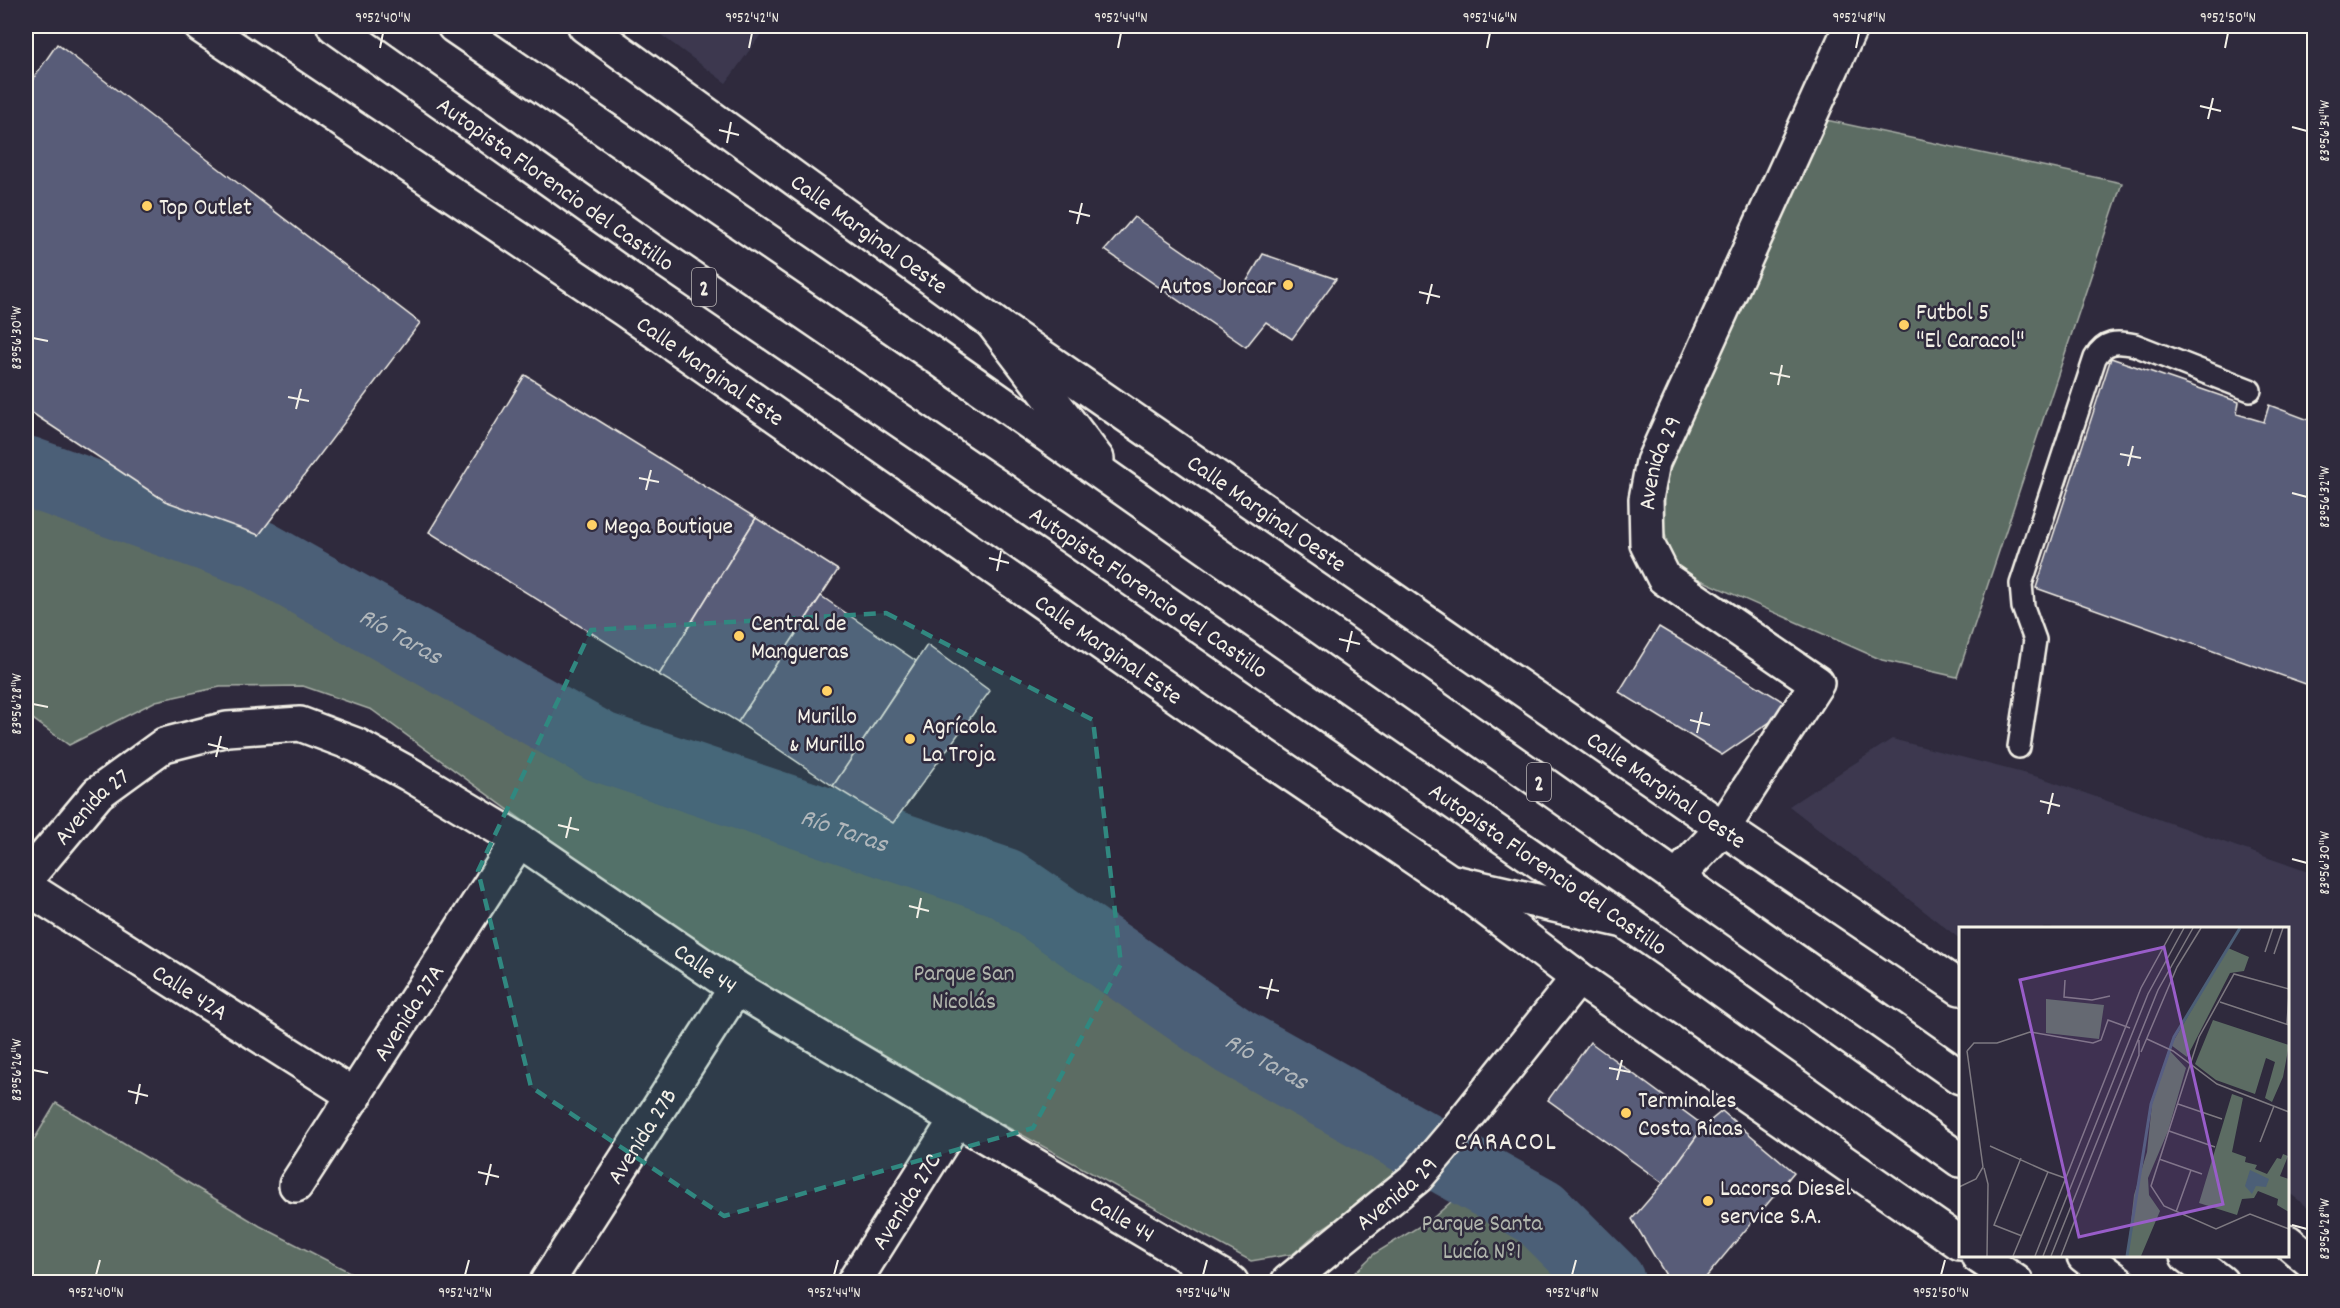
<svg xmlns="http://www.w3.org/2000/svg" width="2340" height="1308" viewBox="0 0 2340 1308" font-family="Dekko,sans-serif">
	<style>
		.built { fill: #3c394f }
		.green { fill: #5c6c63; stroke: #a8aea6; stroke-width: 1.5 }
		.lines { fill: none; stroke-linecap: round; stroke-linejoin: round }
		.river { stroke: #4c5f77; stroke-width: 70 }
		.building { fill: #595b78; stroke: #f4f1e8; stroke-width: 1.5 }
		.lane-casing { stroke: #f4f1e8; stroke-width: 26 }
		.street-casing { stroke: #f4f1e8; stroke-width: 38 }
		.highway-casing { stroke: #f4f1e8; stroke-width: 38 }
		.lane { stroke: #2f2a3d; stroke-width: 21 }
		.street { stroke: #2f2a3d; stroke-width: 33 }
		.highway { stroke: #2f2a3d; stroke-width: 33 }
		.marked { fill: #318880; fill-opacity: 0.2; stroke: #318880; stroke-width: 4.5; stroke-dasharray: 12 8; stroke-linejoin: round }
		.ticks { fill: none; stroke: #f4f1e8; stroke-width: 2 }
		.poi-dot { fill: #ffd166; stroke: #2f2a3d; stroke-width: 2 }
		.labels { text-anchor: middle; stroke-width: 5; stroke-linejoin: round; paint-order: stroke }
		.shield { fill: #2f2a3d; stroke: #b9b5b5; stroke-width: 1.5 }
		.shield-label { font-size: 22px; font-weight: bold; fill: #f4f1e8 }
		.street-label { font-size: 24px; fill: #f4f1e8; stroke: #2f2a3d }
		.poi-label { font-size: 24px; fill: #f4f1e8; stroke: #2f2a3d; text-anchor: start }
		.park-label { font-size: 24px; fill: #b0b5ac; stroke: #2f2a3d }
		.water-label { font-size: 26px; font-style: italic; fill: #b1b7bb; stroke: #2f2a3d }
		.neighbourhood-label { font-size: 26px; letter-spacing: 1.5px; fill: #f4f1e8; stroke: #2f2a3d }
		.inset-river { fill: none; stroke: #4c5f77; stroke-width: 3 }
		.inset-road { fill: none; stroke: #7e7a81; stroke-width: 1.5 }
		.view { fill: #995dc9; fill-opacity: 0.15; stroke: #995dc9; stroke-width: 3 }
		.inset-edge { fill: none; stroke: #f4f1e8; stroke-width: 3 }
		.neatline { fill: none; stroke: #f4f1e8; stroke-width: 2 }
		.ticks-label { font-size: 15px; text-anchor: middle; fill: #f4f1e8 }
	</style>
	<rect width="100%" height="100%" fill="#2f2a3d"/>
	<filter id="ink" filterUnits="userSpaceOnUse"><feTurbulence type="fractalNoise" baseFrequency=".0167" numOctaves="2"/><feDisplacementMap in="SourceGraphic" scale="12" xChannelSelector="R" yChannelSelector="G"/><feConvolveMatrix kernelMatrix="1 2 1 2 8 2 1 2 1" color-interpolation-filters="sRGB"/></filter>
	<g filter="url(#ink)">
		<!-- built -->
		<g class="built">
			<path d="M 649,26 L 767,26 L 726,83 Z"/>
			<path d="M 1892,739 L 2042,778 L 2314,874 L 2314,1212 L 2288,1192 L 2288,928 L 1960,928 L 1960,939 L 1789,806 Z"/>
		</g>
		<!-- green -->
		<g class="green">
			<path d="M 1826,120 L 2122,183 L 1957,677 L 1882,660 L 1674,568 L 1664,530 L 1665,498 L 1670,466 Z"/>
			<path d="M 26,475 L 255,557 L 601,753 L 943,872 L 1004,888 L 1238,1049 L 1427,1153 L 1353,1209 L 1320,1230 L 1293,1254 L 1251,1261 L 739,979 L 372,710 L 303,686 L 220,687 L 156,701 L 69,745 L 26,714 Z"/>
			<path d="M 56,1103 L 260,1226 L 369,1282 L 26,1282 L 26,1153 Z"/>
			<path d="M 1479,1177 L 1566,1237 L 1607,1282 L 1345,1282 L 1374,1254 L 1433,1218 Z"/>
		</g>
		<g class="lines">
			<!-- river -->
			<path class="river" id="s1" d="M 26,471 L 259,555 L 601,747 L 1005,883 L 1235,1042 L 1540,1212 L 1610,1282"/>
		</g>
		<!-- building -->
		<g class="building">
			<path d="M 57,44 L 420,323 L 259,535 L 165,501 L 26,409 L 26,89 Z"/>
			<path d="M 1134,217 L 1241,291 L 1263,254 L 1336,279 L 1292,339 L 1266,322 L 1246,347 L 1105,250 Z"/>
			<path d="M 2111,358 L 2239,402 L 2237,414 L 2264,422 L 2269,405 L 2314,422 L 2314,687 L 2036,588 Z"/>
			<path d="M 525,375 L 756,518 L 659,675 L 429,532 Z"/>
			<path d="M 756,518 L 838,570 L 738,722 L 659,675 Z"/>
			<path d="M 821,596 L 916,661 L 833,786 L 738,722 Z"/>
			<path d="M 1659,627 L 1792,707 L 1722,755 L 1619,692 Z"/>
			<path d="M 927,645 L 990,691 L 893,823 L 833,786 Z"/>
			<path d="M 1590,1042 L 1704,1126 L 1663,1183 L 1548,1100 Z"/>
			<path d="M 1722,1111 L 1794,1172 L 1702,1282 L 1670,1282 L 1632,1219 L 1663,1183 L 1704,1126 Z"/>
		</g>
		<g class="lines">
			<!-- lane casing -->
			<g class="lane-casing">
				<path id="lane" d="M 2019,747 L 2035,640 L 2023,607 L 2021,584 L 2095,358 C 2105,341 2116,341 2135,345 L 2250,390"/>
			</g>
			<!-- street casing -->
			<g class="street-casing">
				<g id="street">
					<path id="s2" d="M 201,26 L 625,310 L 1210,719 L 1449,881 L 1624,921"/>
					<path id="s3" d="M 585,26 L 992,322 L 1723,828 L 1960,988"/>
					<path id="s4" d="M 1676,878 L 1723,828 L 1817,683 L 1664,578 L 1647,544 L 1646,499 L 1653,462 L 1851,26"/>
					<path id="s5" d="M 26,879 L 98,793 L 164,745 L 227,729 L 300,724 L 356,745 L 409,774 L 519,840 L 736,988 L 1231,1282"/>
					<path id="s6" d="M 26,887 L 355,1096"/>
					<path d="M 1458,887 L 1578,978 L 1960,1243"/>
					<path id="s7" d="M 296,1185 L 519,840"/>
					<path d="M 2288,1242 L 2314,1264"/>
					<path d="M 1978,1256 L 2016,1282"/>
					<path id="s8" d="M 547,1282 L 736,988"/>
					<path id="s9" d="M 854,1282 L 956,1120"/>
					<path id="s10" d="M 1288,1282 L 1417,1177 L 1451,1137 L 1578,978"/>
				</g>
			</g>
			<!-- highway casing -->
			<g class="highway-casing">
				<g id="highway">
					<path id="s11" d="M 334,26 L 650,250 L 1077,541 L 1668,951 L 1960,1160"/>
					<path d="M 454,26 L 935,356 L 1960,1077"/>
					<path d="M 992,322 L 1097,459"/>
					<path d="M 2084,1256 L 2118,1282"/>
					<path d="M 2187,1256 L 2221,1282"/>
				</g>
			</g>
			<!-- lane -->
			<use href="#lane" class="lane"/>
			<!-- street -->
			<use href="#street" class="street"/>
			<!-- highway -->
			<use href="#highway" class="highway"/>
		</g>
	</g>
	<!-- marked area -->
	<path class="marked" d="M 886,613 L 1093,720 L 1121,964 L 1033,1128 L 724,1216 L 531,1087 L 478,871 L 591,630 Z"/>
	<!-- ticks -->
	<path class="ticks" d="M 380,48 L 383,33M 749,48 L 752,33M 1118,48 L 1121,33M 1487,48 L 1490,33M 1856,48 L 1859,33M 2225,48 L 2228,33M 2200,106 L 2221,111M 2208,119 L 2213,98M 2292,127 L 2307,131M 719,130 L 739,135M 727,143 L 731,122M 1069,211 L 1090,216M 1077,224 L 1082,203M 1419,292 L 1440,297M 1427,304 L 1432,284M 33,338 L 48,341M 1770,373 L 1790,377M 1778,385 L 1782,365M 288,397 L 309,401M 296,409 L 301,389M 2120,454 L 2141,458M 2128,466 L 2133,446M 639,478 L 659,482M 646,490 L 651,470M 2292,493 L 2307,497M 989,558 L 1009,563M 997,571 L 1001,551M 1339,639 L 1360,644M 1347,652 L 1352,631M 33,704 L 48,707M 1690,720 L 1710,725M 1697,733 L 1702,712M 208,744 L 228,749M 216,757 L 221,736M 2040,801 L 2060,806M 2048,814 L 2053,793M 558,825 L 579,830M 566,838 L 571,817M 2292,859 L 2307,863M 909,906 L 929,911M 917,918 L 921,898M 1259,987 L 1279,991M 1267,999 L 1272,979M 1609,1068 L 1630,1072M 33,1070 L 48,1073M 1617,1080 L 1622,1060M 128,1091 L 148,1096M 136,1104 L 140,1084M 478,1172 L 499,1177M 486,1185 L 491,1164M 2292,1225 L 2307,1229M 96,1275 L 100,1260M 465,1275 L 469,1260M 834,1275 L 838,1260M 1203,1275 L 1207,1260M 1572,1275 L 1576,1260M 1941,1275 L 1945,1260"/>
	<!-- markers -->
	<g class="poi-dot">
		<circle cx="147" cy="206" r="6"/>
		<circle cx="1288" cy="285" r="6"/>
		<circle cx="1904" cy="325" r="6"/>
		<circle cx="592" cy="525" r="6"/>
		<circle cx="739" cy="636" r="6"/>
		<circle cx="827" cy="691" r="6"/>
		<circle cx="910" cy="739" r="6"/>
		<circle cx="1626" cy="1113" r="6"/>
		<circle cx="1708" cy="1201" r="6"/>
	</g>
	<g class="labels">
		<!-- shield labels -->
		<g class="shield">
			<rect x="692" y="268" width="24" height="38" rx="4.5"/>
			<rect x="1527" y="763" width="24" height="38" rx="4.5"/>
		</g>
		<g class="shield-label">
			<text x="704" y="295">2</text>
			<text x="1539" y="790">2</text>
		</g>
		<!-- street labels -->
		<g class="street-label">
			<text dy="8" stroke="none"><textPath href="#s11" startOffset="272">Autopista Florencio del Castillo</textPath></text>
			<text dy="8" stroke="none"><textPath href="#s3" startOffset="352">Calle Marginal Oeste</textPath></text>
			<text dy="8" stroke="none"><textPath href="#s2" startOffset="615">Calle Marginal Este</textPath></text>
			<text dy="8" stroke="none"><textPath href="#s4" startOffset="548">Avenida 29</textPath></text>
			<text dy="8" stroke="none"><textPath href="#s3" startOffset="838">Calle Marginal Oeste</textPath></text>
			<text dy="8" stroke="none"><textPath href="#s11" startOffset="992">Autopista Florencio del Castillo</textPath></text>
			<text dy="8" stroke="none"><textPath href="#s2" startOffset="1101">Calle Marginal Este</textPath></text>
			<text dy="8" stroke="none"><textPath href="#s3" startOffset="1324">Calle Marginal Oeste</textPath></text>
			<text dy="8" stroke="none"><textPath href="#s5" startOffset="98">Avenida 27</textPath></text>
			<text dy="8" stroke="none"><textPath href="#s11" startOffset="1478">Autopista Florencio del Castillo</textPath></text>
			<text dy="8" stroke="none"><textPath href="#s5" startOffset="807">Calle 44</textPath></text>
			<text dy="8" stroke="none"><textPath href="#s6" startOffset="195">Calle 42A</textPath></text>
			<text dy="8" stroke="none"><textPath href="#s7" startOffset="206">Avenida 27A</textPath></text>
			<text dy="8" stroke="none"><textPath href="#s8" startOffset="174">Avenida 27B</textPath></text>
			<text dy="8" stroke="none"><textPath href="#s10" startOffset="140">Avenida 29</textPath></text>
			<text dy="8" stroke="none"><textPath href="#s9" startOffset="96">Avenida 27C</textPath></text>
			<text dy="8" stroke="none"><textPath href="#s5" startOffset="1293">Calle 44</textPath></text>
		</g>
		<!-- poi labels -->
		<g class="poi-label">
			<text x="159" y="214">Top Outlet</text>
			<text x="1276" y="293" text-anchor="end">Autos Jorcar</text>
			<text x="1916" y="319">Futbol 5<tspan x="1916" dy="28">"El Caracol"</tspan></text>
			<text x="604" y="533">Mega Boutique</text>
			<text x="751" y="630">Central de<tspan x="751" dy="28">Mangueras</tspan></text>
			<text x="827" y="723" text-anchor="middle">Murillo<tspan x="827" dy="28">&amp; Murillo</tspan></text>
			<text x="922" y="733">Agrícola<tspan x="922" dy="28">La Troja</tspan></text>
			<text x="1638" y="1107">Terminales<tspan x="1638" dy="28">Costa Ricas</tspan></text>
			<text x="1720" y="1195">Lacorsa Diesel<tspan x="1720" dy="28">service S.A.</tspan></text>
		</g>
		<!-- park labels -->
		<g class="park-label">
			<text x="964" y="980">Parque San<tspan x="964" dy="28">Nicolás</tspan></text>
			<text x="1482" y="1230">Parque Santa<tspan x="1482" dy="28">Lucía Nº1</tspan></text>
		</g>
		<!-- water labels -->
		<g class="water-label">
			<text dy="9" stroke="none"><textPath href="#s1" startOffset="411">Río Taras</textPath></text>
			<text dy="9" stroke="none"><textPath href="#s1" startOffset="897">Río Taras</textPath></text>
			<text dy="9" stroke="none"><textPath href="#s1" startOffset="1383">Río Taras</textPath></text>
		</g>
		<!-- neighbourhood labels -->
		<g class="neighbourhood-label">
			<text x="1506" y="1149">CARACOL</text>
		</g>
	</g>
	<!-- overview -->
	<g transform="translate(1959 927)">
		<rect width="330" height="330" fill="#2f2a3d"/>
		<path d="M 269,21 L 290,30 L 285,44 L 271,46 L 228,130 L 212,118 ZM 87,72 L 145,78 L 140,112 L 87,106 ZM 254,93 L 330,118 L 324,150 L 313,175 L 306,171 L 316,135 L 307,131 L 296,167 L 257,153 L 236,137 ZM 211,124 L 227,141 L 209,204 L 189,251 L 190,268 L 201,284 L 182,329 L 168,329 L 175,268 L 188,225 L 193,177 ZM 273,167 L 284,171 L 273,225 L 287,230 L 286,235 L 298,238 L 296,242 L 308,247 L 318,231 L 322,232 L 324,227 L 329,229 L 321,249 L 330,252 L 330,285 L 318,278 L 319,272 L 299,264 L 295,271 L 283,272 L 278,288 L 240,276 Z" fill="#5c6c63"/>
		<path d="M 291,243 L 310,252 L 307,260 L 297,259 L 293,267 L 286,259 Z" fill="#4c5f77"/>
		<path class="inset-river" d="M 168,329 L 192,177 L 215,110 L 281,1"/>
		<path class="inset-road" d="M 306,25 L 314,1M 315,27 L 324,1M 106,53 L 105,70 L 133,73 L 151,69M 330,62 L 275,47 L 240,110 L 192,259 L 205,279 L 257,302 L 291,287 L 330,302M 261,75 L 330,98M 328,97 L 330,67M 188,112 L 214,124 L 258,157 L 330,185M 8,124 L 15,116 L 38,116 L 71,105 L 134,116 L 142,113 L 149,93 L 171,101M 182,125 L 218,40 L 242,1M 219,177 L 263,192M 210,204 L 256,220M 301,215 L 315,179M 31,219 L 89,245 L 54,329M 62,231 L 35,298 L 63,309M 200,232 L 243,247M 25,241 L 29,257 L 28,329M 89,245 L 106,251M 0,260 L 17,252 L 24,240 L 8,124M 217,285 L 232,243M 76,329 L 182,61 L 215,1M 84,329 L 189,67 L 225,1M 92,329 L 199,63 L 234,1M 102,329 L 180,128 L 180,113"/>
		<path class="view" d="M 205,20 L 264,277 L 120,310 L 61,53 Z"/>
		<rect width="330" height="330" class="inset-edge"/>
	</g>
	<!-- margin -->
	<rect width="2340" height="1308" fill="none" stroke="#2f2a3d" stroke-width="66"/>
	<rect x="33" y="33" width="2274" height="1242" class="neatline"/>
	<g class="ticks-label">
		<text x="383" y="22">9°52'40"N</text>
		<text x="752" y="22">9°52'42"N</text>
		<text x="1121" y="22">9°52'44"N</text>
		<text x="1490" y="22">9°52'46"N</text>
		<text x="1859" y="22">9°52'48"N</text>
		<text x="2228" y="22">9°52'50"N</text>
		<text transform="translate(2324 131) rotate(-90)" y="5">83°56'34"W</text>
		<text transform="translate(16 338) rotate(-90)" y="5">83°56'30"W</text>
		<text transform="translate(2324 497) rotate(-90)" y="5">83°56'32"W</text>
		<text transform="translate(16 704) rotate(-90)" y="5">83°56'28"W</text>
		<text transform="translate(2324 863) rotate(-90)" y="5">83°56'30"W</text>
		<text transform="translate(16 1070) rotate(-90)" y="5">83°56'26"W</text>
		<text transform="translate(2324 1229) rotate(-90)" y="5">83°56'28"W</text>
		<text x="96" y="1297">9°52'40"N</text>
		<text x="465" y="1297">9°52'42"N</text>
		<text x="834" y="1297">9°52'44"N</text>
		<text x="1203" y="1297">9°52'46"N</text>
		<text x="1572" y="1297">9°52'48"N</text>
		<text x="1941" y="1297">9°52'50"N</text>
	</g>
</svg>
